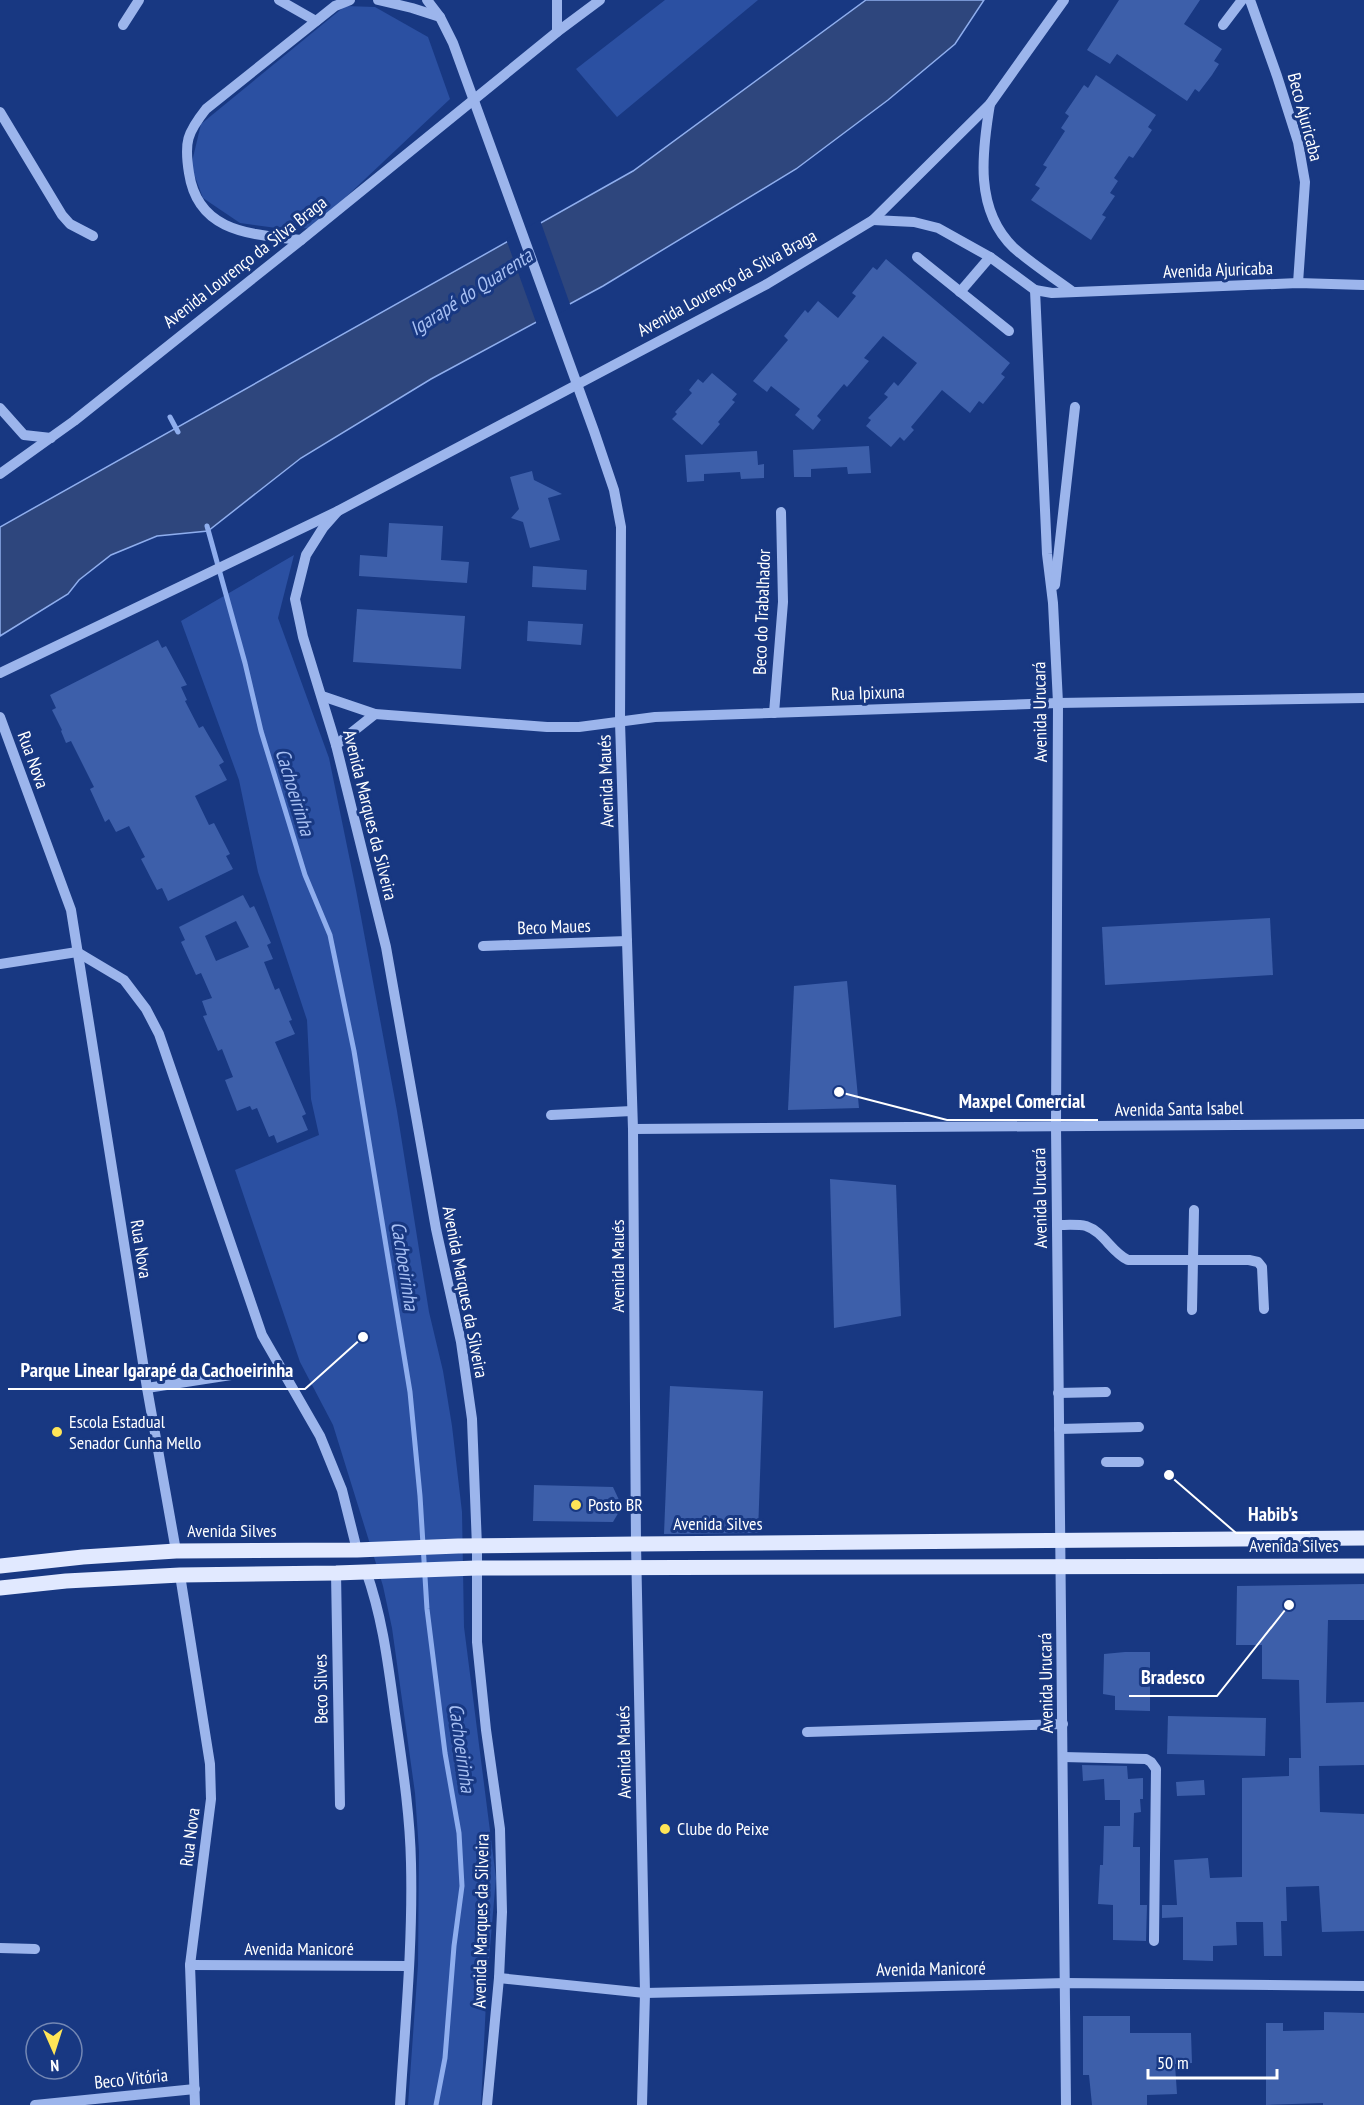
<svg xmlns="http://www.w3.org/2000/svg" width="1364" height="2105" viewBox="0 0 1364 2105" font-family="'PT Sans Narrow',sans-serif">
	<style>
		.green { fill: #2b50a2 }
		.water { fill: #2e467d; stroke: #8faeee; stroke-width: 1.5 }
		.pier { fill: #183882 }
		.lines { fill: none; stroke-linecap: round; stroke-linejoin: round }
		.stream { stroke: #8faeee; stroke-width: 5 }
		.building { fill: #3d5faa; fill-rule: evenodd }
		.minor { stroke: #9cb5ec; stroke-width: 10 }
		.major { stroke: #e1e9ff; stroke-width: 15 }
		.poi-dot { fill: #ffe557; stroke: #183882; stroke-width: 2 }
		.labels { text-anchor: middle; stroke-width: 6; stroke-linejoin: round; paint-order: stroke }
		.street-label { font-size: 18px; fill: #fff; stroke: #183882 }
		.poi-label { font-size: 18px; fill: #fff; stroke: #183882; text-anchor: start }
		.water-label { font-size: 20px; font-style: italic; fill: #a8c0f3; stroke: #183882 }
		.leader { fill: none; stroke: #fff; stroke-width: 2 }
		.callout-dot { fill: #fff; stroke: #183882; stroke-width: 2 }
		.callout-label { font-size: 20px; text-anchor: middle; font-weight: bold; fill: #fff; stroke: #183882; stroke-width: 6; stroke-linejoin: round; paint-order: stroke }
	</style>
	<rect width="100%" height="100%" fill="#183882"/>
	<!-- green -->
	<g class="green">
		<path d="M 665,0 L 758,0 L 617,117 L 576,69 Z"/>
		<path d="M 345,6 L 375,7 L 428,37 L 450,99 L 313,228 L 284,229 L 240,223 L 203,198 L 191,166 L 201,124 Z"/>
		<path d="M 294,555 L 278,618 L 329,758 L 356,890 L 397,1111 L 429,1312 L 443,1371 L 452,1426 L 462,1512 L 464,1627 L 496,1878 L 487,1982 L 481,2105 L 408,2105 L 418,1965 L 419,1851 L 415,1793 L 392,1628 L 383,1586 L 333,1425 L 300,1362 L 235,1170 L 319,1135 L 311,1099 L 307,1020 L 258,872 L 239,780 L 181,621 Z"/>
	</g>
	<!-- water -->
	<path class="water" d="M 866,0 L 984,0 L 955,44 L 888,100 L 796,169 L 603,286 L 431,379 L 301,458 L 208,531 L 157,536 L 111,555 L 79,580 L 68,594 L 0,636 L 0,527 L 633,171 Z"/>
	<!-- pier -->
	<path class="pier" d="M 540,220 L 571,307 L 537,325 L 506,239 Z"/>
	<g class="lines">
		<!-- stream -->
		<g class="stream">
			<path d="M 170,417 L 178,432"/>
			<path d="M 207,526 L 245,663 L 261,731 L 305,875 L 330,935 L 354,1051 L 410,1392 L 420,1496 L 427,1609 L 445,1753 L 459,1833 L 462,1886 L 454,1946 L 445,2058 L 436,2105"/>
		</g>
	</g>
	<!-- building -->
	<g class="building">
		<path d="M 1119,0 L 1200,0 L 1184,24 L 1222,49 L 1214,61 L 1219,64 L 1212,75 L 1199,92 L 1195,89 L 1187,101 L 1117,54 L 1110,64 L 1087,50 Z"/>
		<path d="M 1096,75 L 1156,115 L 1148,127 L 1152,130 L 1148,136 L 1133,158 L 1129,156 L 1114,178 L 1118,181 L 1110,193 L 1115,196 L 1102,215 L 1106,217 L 1091,240 L 1031,200 L 1040,188 L 1035,185 L 1047,167 L 1043,165 L 1065,131 L 1061,128 L 1069,116 L 1065,113 L 1084,85 L 1088,88 Z"/>
		<path d="M 886,259 L 1010,363 L 1001,374 L 1005,377 L 983,404 L 979,401 L 970,413 L 942,390 L 911,427 L 914,430 L 904,441 L 900,437 L 891,447 L 866,426 L 871,420 L 868,418 L 888,397 L 884,394 L 894,382 L 898,386 L 917,363 L 883,336 L 864,358 L 869,361 L 847,387 L 844,384 L 817,416 L 821,420 L 813,430 L 795,415 L 800,409 L 771,386 L 767,392 L 753,381 L 788,340 L 784,336 L 805,310 L 808,313 L 818,301 L 838,318 L 856,296 L 852,293 L 873,267 L 877,270 Z"/>
		<path d="M 712,373 L 737,394 L 732,400 L 735,402 L 718,422 L 720,424 L 702,445 L 672,419 L 677,414 L 675,412 L 692,393 L 689,390 L 698,379 L 703,383 Z"/>
		<path d="M 869,446 L 871,473 L 848,474 L 847,467 L 811,469 L 811,477 L 794,477 L 793,450 Z"/>
		<path d="M 757,451 L 758,465 L 764,464 L 764,478 L 741,479 L 740,472 L 704,474 L 704,481 L 687,482 L 685,455 Z"/>
		<path d="M 532,471 L 534,480 L 562,494 L 548,498 L 560,540 L 530,548 L 523,522 L 511,518 L 519,509 L 510,477 Z"/>
		<path d="M 389,523 L 443,526 L 441,560 L 469,562 L 467,583 L 359,576 L 360,555 L 387,557 Z"/>
		<path d="M 533,566 L 587,570 L 586,590 L 532,587 Z"/>
		<path d="M 357,609 L 465,616 L 461,669 L 353,662 Z"/>
		<path d="M 528,621 L 583,624 L 581,645 L 527,641 Z"/>
		<path d="M 158,640 L 162,648 L 166,646 L 187,685 L 181,687 L 187,700 L 185,701 L 199,728 L 203,726 L 224,762 L 219,765 L 227,780 L 195,796 L 209,825 L 214,823 L 230,854 L 226,856 L 233,869 L 168,901 L 162,888 L 157,890 L 141,859 L 145,857 L 129,826 L 116,832 L 109,819 L 105,822 L 90,789 L 94,787 L 71,741 L 66,743 L 61,731 L 62,730 L 52,710 L 56,708 L 50,695 Z"/>
		<path d="M 243,895 L 250,908 L 254,906 L 271,943 L 267,945 L 273,959 L 264,962 L 275,990 L 279,988 L 292,1020 L 289,1021 L 295,1034 L 275,1042 L 306,1114 L 302,1116 L 308,1130 L 277,1143 L 274,1135 L 269,1137 L 257,1108 L 252,1110 L 250,1106 L 237,1111 L 225,1080 L 233,1077 L 222,1049 L 218,1051 L 203,1016 L 207,1015 L 202,1001 L 212,998 L 201,973 L 196,975 L 181,942 L 185,940 L 179,927 ZM 236,921 L 249,947 L 216,961 L 205,936 Z"/>
		<path d="M 1270,918 L 1273,975 L 1105,985 L 1102,927 Z"/>
		<path d="M 847,981 L 859,1108 L 788,1110 L 794,986 Z"/>
		<path d="M 830,1179 L 896,1185 L 901,1316 L 834,1328 Z"/>
		<path d="M 670,1386 L 763,1391 L 758,1533 L 664,1534 Z"/>
		<path d="M 534,1485 L 613,1487 L 619,1500 L 620,1510 L 613,1522 L 533,1521 Z"/>
		<path d="M 1364,1584 L 1364,1620 L 1328,1620 L 1326,1703 L 1364,1702 L 1364,1765 L 1319,1766 L 1320,1812 L 1364,1814 L 1364,1931 L 1322,1932 L 1319,1886 L 1286,1887 L 1287,1921 L 1281,1921 L 1282,1956 L 1264,1956 L 1263,1922 L 1236,1922 L 1237,1945 L 1213,1946 L 1213,1961 L 1183,1960 L 1183,1917 L 1162,1918 L 1162,1905 L 1177,1905 L 1174,1860 L 1208,1858 L 1210,1878 L 1242,1877 L 1242,1778 L 1289,1776 L 1289,1758 L 1301,1758 L 1299,1680 L 1262,1679 L 1262,1645 L 1236,1645 L 1237,1586 Z"/>
		<path d="M 1125,1652 L 1150,1652 L 1150,1711 L 1115,1710 L 1115,1696 L 1103,1694 L 1104,1654 Z"/>
		<path d="M 1168,1716 L 1266,1718 L 1265,1756 L 1167,1754 Z"/>
		<path d="M 1082,1765 L 1127,1766 L 1128,1779 L 1143,1778 L 1143,1799 L 1140,1799 L 1141,1812 L 1134,1813 L 1133,1847 L 1140,1847 L 1140,1905 L 1147,1905 L 1146,1941 L 1113,1940 L 1113,1905 L 1098,1904 L 1100,1865 L 1103,1865 L 1104,1826 L 1120,1826 L 1120,1800 L 1105,1800 L 1104,1779 L 1083,1781 Z"/>
		<path d="M 1204,1780 L 1205,1795 L 1177,1796 L 1176,1782 Z"/>
		<path d="M 1324,2012 L 1364,2013 L 1364,2105 L 1323,2105 L 1323,2103 L 1266,2105 L 1266,2023 L 1283,2023 L 1283,2031 L 1324,2030 Z"/>
		<path d="M 1083,2016 L 1130,2016 L 1130,2033 L 1191,2033 L 1192,2063 L 1175,2064 L 1177,2094 L 1147,2095 L 1147,2105 L 1092,2105 L 1089,2075 L 1083,2075 Z"/>
	</g>
	<g class="lines">
		<!-- minor -->
		<g class="minor">
			<path d="M 279,0 L 316,21"/>
			<path d="M 378,0 L 412,8 L 440,17"/>
			<path d="M 427,0 L 440,17 L 453,43 L 594,431 L 614,490 L 621,527 L 620,722 L 633,1129 L 636,1544 L 645,1993 L 642,2105"/>
			<path d="M 1250,0 L 1277,76 L 1298,142 L 1305,182 L 1298,283"/>
			<path d="M 123,25 L 139,0"/>
			<path d="M 1223,25 L 1242,0"/>
			<path d="M 557,32 L 557,0"/>
			<path d="M 990,104 C 982,152 974,210 1014,248 C 1032,264 1054,278 1073,292"/>
			<path d="M 0,112 L 62,215 L 70,224 L 93,236"/>
			<path d="M 873,220 L 914,222 L 938,228 L 990,257 L 1035,290 L 1052,293 L 1298,283 L 1364,285"/>
			<path d="M 301,240 C 251,234 198,233 189,173 C 184,142 187,133 206,109 L 335,6 L 350,0"/>
			<path d="M 917,257 L 1009,331"/>
			<path d="M 1035,290 L 1047,554 L 1053,603 L 1058,703 L 1056,1126 L 1066,2105"/>
			<path d="M 960,292 L 990,257"/>
			<path d="M 0,408 L 24,435 L 51,438"/>
			<path d="M 0,474 L 74,421 L 301,240 L 557,32 L 600,0"/>
			<path d="M 338,511 L 323,528 L 306,555 L 295,599 L 303,637 L 336,745 L 386,947 L 436,1229 L 461,1342 L 472,1419 L 477,1547 L 477,1642 L 486,1730 L 500,1829 L 502,1912 L 499,1978 L 487,2105"/>
			<path d="M 1055,585 L 1075,407"/>
			<path d="M 0,673 L 338,511 L 767,284 L 873,220 L 990,104 L 1064,0"/>
			<path d="M 322,696 L 375,714 L 547,727 L 579,727 L 655,717 L 1058,703 L 1364,698"/>
			<path d="M 774,713 L 783,602 L 781,512"/>
			<path d="M 0,717 L 71,910 L 147,1388 L 176,1551"/>
			<path d="M 336,745 L 375,714"/>
			<path d="M 483,946 L 627,941"/>
			<path d="M 77,952 L 124,980 L 146,1009 L 159,1034 L 262,1335 L 320,1436 L 342,1490 L 357,1550"/>
			<path d="M 0,964 L 77,952"/>
			<path d="M 551,1115 L 632,1111"/>
			<path d="M 633,1129 L 1364,1124"/>
			<path d="M 1057,1225 C 1066,1225 1078,1224 1086,1226 C 1104,1232 1111,1252 1128,1260 L 1249,1260 L 1258,1262 L 1262,1267 L 1264,1309"/>
			<path d="M 1192,1310 L 1194,1210"/>
			<path d="M 147,1388 L 231,1375"/>
			<path d="M 1058,1393 L 1106,1392"/>
			<path d="M 1059,1429 L 1139,1427"/>
			<path d="M 1106,1462 L 1139,1462"/>
			<path d="M 366,1571 C 383,1619 388,1664 395,1714 C 402,1763 410,1813 411,1863 C 413,1944 405,2025 400,2105"/>
			<path d="M 336,1573 L 340,1805"/>
			<path d="M 180,1575 L 210,1764 L 211,1799 L 190,1965 L 195,2105"/>
			<path d="M 807,1732 L 1063,1724"/>
			<path d="M 1063,1757 L 1146,1759 L 1151,1762 L 1156,1769 L 1154,1941"/>
			<path d="M 0,1948 L 35,1949"/>
			<path d="M 190,1965 L 408,1966"/>
			<path d="M 499,1978 L 645,1993 L 1066,1983 L 1364,1986"/>
			<path d="M 35,2105 L 195,2089"/>
		</g>
		<!-- major -->
		<g class="major">
			<path d="M 0,1566 L 83,1557 L 176,1551 L 357,1550 L 458,1546 L 636,1544 L 1364,1538"/>
			<path d="M 0,1588 L 66,1581 L 180,1575 L 336,1573 L 477,1568 L 1364,1566"/>
		</g>
	</g>
	<!-- markers -->
	<g class="poi-dot">
		<circle cx="57" cy="1432" r="6"/>
		<circle cx="576" cy="1505" r="6"/>
		<circle cx="665" cy="1829" r="6"/>
	</g>
	<g class="labels">
		<!-- street labels -->
		<g class="street-label">
			<text transform="translate(1305 117) rotate(75)" y="6">Beco Ajuricaba</text>
			<text transform="translate(245 262) rotate(-38)" y="6">Avenida Lourenço da Silva Braga</text>
			<text transform="translate(1218 270) rotate(-2)" y="6">Avenida Ajuricaba</text>
			<text transform="translate(727 283) rotate(-29)" y="6">Avenida Lourenço da Silva Braga</text>
			<text transform="translate(762 612) rotate(-88)" y="6">Beco do Trabalhador</text>
			<text transform="translate(868 693) rotate(-2)" y="6">Rua Ipixuna</text>
			<text transform="translate(1040 712) rotate(-91)" y="6">Avenida Urucará</text>
			<text transform="translate(33 760) rotate(70)" y="6">Rua Nova</text>
			<text transform="translate(606 781) rotate(-92)" y="6">Avenida Maués</text>
			<text transform="translate(370 815) rotate(76)" y="6">Avenida Marques da Silveira</text>
			<text transform="translate(554 927) rotate(-2)" y="6">Beco Maues</text>
			<text transform="translate(1179 1109) rotate(-1)" y="6">Avenida Santa Isabel</text>
			<text transform="translate(1040 1198) rotate(-91)" y="6">Avenida Urucará</text>
			<text transform="translate(141 1249) rotate(81)" y="6">Rua Nova</text>
			<text transform="translate(618 1266) rotate(-90)" y="6">Avenida Maués</text>
			<text transform="translate(465 1292) rotate(79)" y="6">Avenida Marques da Silveira</text>
			<text x="718" y="1530">Avenida Silves</text>
			<text x="232" y="1537">Avenida Silves</text>
			<text x="1294" y="1552">Avenida Silves</text>
			<text transform="translate(1046 1683) rotate(-91)" y="6">Avenida Urucará</text>
			<text transform="translate(321 1689) rotate(-91)" y="6">Beco Silves</text>
			<text transform="translate(624 1752) rotate(-91)" y="6">Avenida Maués</text>
			<text transform="translate(190 1837) rotate(-83)" y="6">Rua Nova</text>
			<text transform="translate(481 1921) rotate(-89)" y="6">Avenida Marques da Silveira</text>
			<text x="299" y="1955">Avenida Manicoré</text>
			<text transform="translate(931 1969) rotate(-1)" y="6">Avenida Manicoré</text>
			<text transform="translate(131 2079) rotate(-6)" y="6">Beco Vitória</text>
		</g>
		<!-- poi labels -->
		<g class="poi-label">
			<text x="69" y="1428">Escola Estadual<tspan x="69" dy="21">Senador Cunha Mello</tspan></text>
			<text x="588" y="1511">Posto BR</text>
			<text x="677" y="1835">Clube do Peixe</text>
		</g>
		<!-- water labels -->
		<g class="water-label">
			<text transform="translate(471 292) rotate(-33)" y="7">Igarapé do Quarenta</text>
			<text transform="translate(295 792) rotate(73)" y="7">Cachoeirinha</text>
			<text transform="translate(405 1266) rotate(81)" y="7">Cachoeirinha</text>
			<text transform="translate(462 1748) rotate(82)" y="7">Cachoeirinha</text>
		</g>
	</g>
	<!-- callouts -->
	<path class="leader" d="M839 1092L947 1120H1098M363 1337L305 1389H8M1169 1475L1236 1533H1310M1289 1605L1217 1696H1129"/>
	<g class="callout-dot">
		<circle cx="839" cy="1092" r="6"/>
		<circle cx="363" cy="1337" r="6"/>
		<circle cx="1169" cy="1475" r="6"/>
		<circle cx="1289" cy="1605" r="6"/>
	</g>
	<g class="callout-label">
		<text x="1022" y="1108">Maxpel Comercial</text>
		<text x="157" y="1377">Parque Linear Igarapé da Cachoeirinha</text>
		<text x="1273" y="1521">Habib's</text>
		<text x="1173" y="1684">Bradesco</text>
	</g>
	<!-- north arrow -->
	<g transform="translate(54 2051) rotate(177)"><circle r="28" fill="#183882" stroke="#7488b4" stroke-width="1.5"/>
	<path d="M0-4.5L10 22L0 15L-10 22Z" fill="#ffe557"/>
	<text y="-9" font-size="16" font-weight="bold" text-anchor="middle" fill="#ffffff">N</text>
	</g>
	<!-- scale -->
	<path d="M1148 2069v9h129v-9" fill="none" stroke="#ffffff" stroke-width="3"/>
	<text x="1157" y="2069" font-size="18" fill="#ffffff" stroke="#183882" stroke-width="4.5" paint-order="stroke">50 m</text>
</svg>
